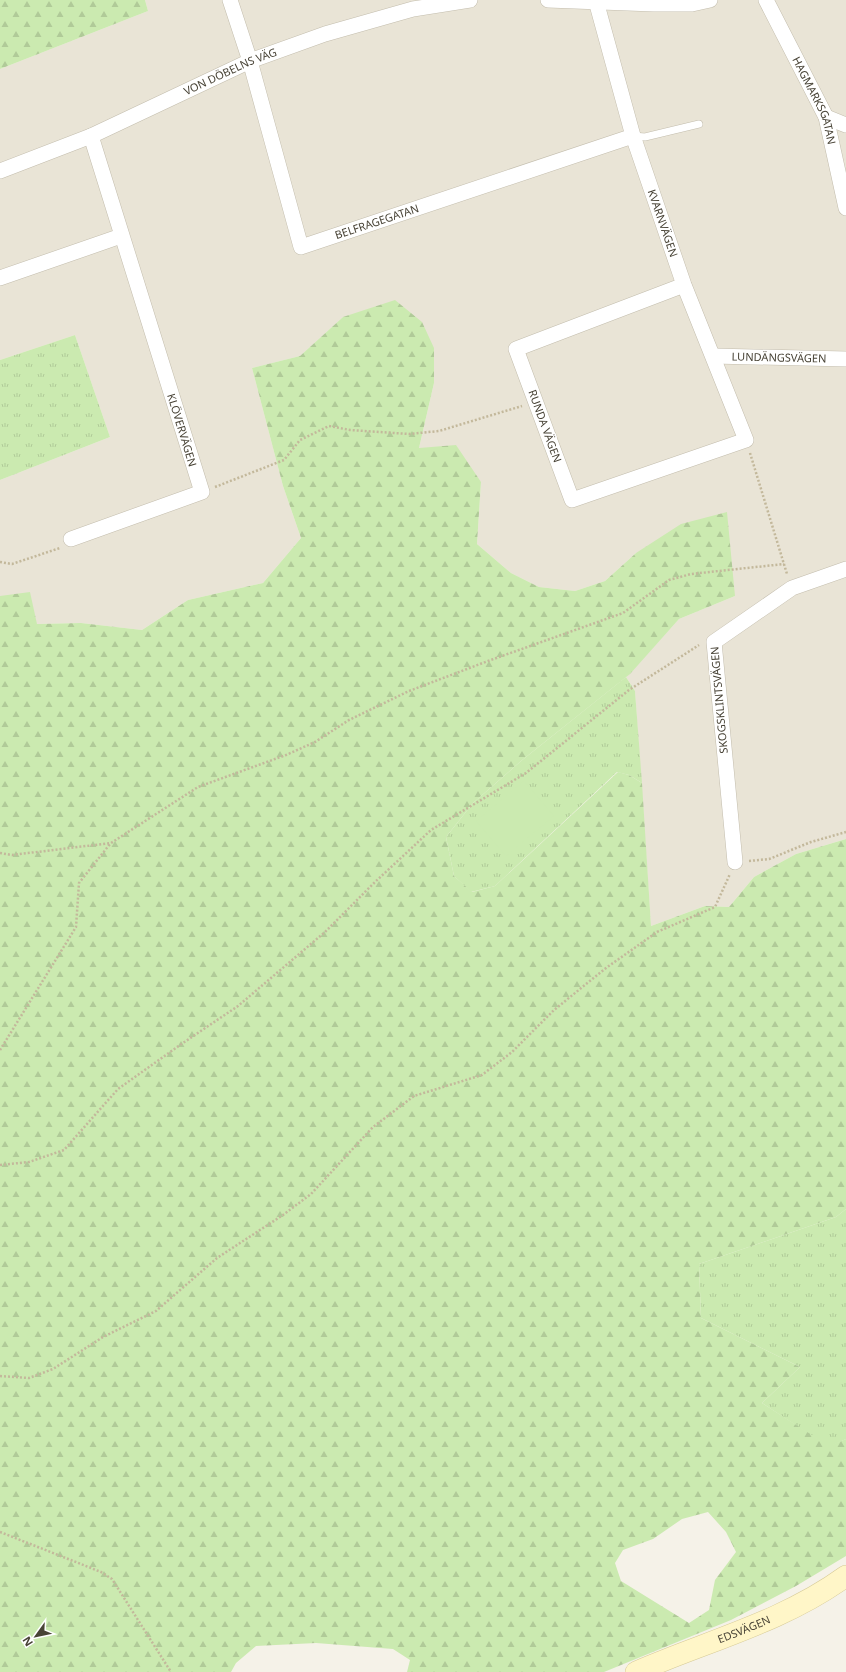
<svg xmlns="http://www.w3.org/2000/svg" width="846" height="1672" viewBox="0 0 846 1672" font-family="'Noto Sans',sans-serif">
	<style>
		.residential { fill: #e9e4d6 }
		.grass { fill: url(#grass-tufts) }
		.forest { fill: url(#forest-firs); fill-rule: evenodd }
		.garden { fill: #cbeab0 }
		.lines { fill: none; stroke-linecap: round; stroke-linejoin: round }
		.lane-casing { stroke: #c3bdad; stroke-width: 8 }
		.street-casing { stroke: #c3bdad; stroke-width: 16 }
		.secondary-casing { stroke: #d6ca96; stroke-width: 22 }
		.path { stroke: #c3b89b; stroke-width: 2.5; stroke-dasharray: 2 2; stroke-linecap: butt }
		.lane { stroke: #fff; stroke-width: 7 }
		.street { stroke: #fff; stroke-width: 15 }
		.secondary { stroke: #fff6c8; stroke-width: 21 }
		.labels { text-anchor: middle; stroke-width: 3; stroke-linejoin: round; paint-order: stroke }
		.street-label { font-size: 11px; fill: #484336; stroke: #fff }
	</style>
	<defs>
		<pattern id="grass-tufts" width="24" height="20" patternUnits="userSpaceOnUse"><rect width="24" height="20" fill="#cbeab0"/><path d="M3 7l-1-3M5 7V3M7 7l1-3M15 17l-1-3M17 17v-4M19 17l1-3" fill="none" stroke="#b0ca98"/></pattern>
		<pattern id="forest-firs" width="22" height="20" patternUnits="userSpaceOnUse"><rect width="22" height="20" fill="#cbeab0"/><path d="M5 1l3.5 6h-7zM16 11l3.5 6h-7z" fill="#b0ca98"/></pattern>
	</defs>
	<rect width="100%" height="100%" fill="#f5f2e8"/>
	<!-- residential -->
	<path class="residential" d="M 145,0 L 846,0 L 846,839 L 796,854 L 754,877 L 729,907 L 705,906 L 651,926 L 635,691 L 626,677 L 679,619 L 735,596 L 636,553 L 605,581 L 575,591 L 539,587 L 511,573 L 477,544 L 481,482 L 419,448 L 434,383 L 343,317 L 300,356 L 252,368 L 283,486 L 301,538 L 263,583 L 188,600 L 142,630 L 81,623 L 37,624 L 0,596 L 0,480 L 110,437 L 75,335 L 0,360 L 0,69 L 148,11 Z"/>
	<!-- grass -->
	<g class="grass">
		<path d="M 75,335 L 110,437 L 0,480 L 0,360 Z"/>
		<path d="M 626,677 L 635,691 L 642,783 L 629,775 L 617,772 L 495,886 L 471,892 L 454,876 L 446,837 L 473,803 L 521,761 Z"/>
		<path d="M 846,1209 L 846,1439 L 829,1447 L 762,1403 L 800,1367 L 701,1318 L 699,1264 L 836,1217 Z"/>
	</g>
	<!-- forest -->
	<g class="forest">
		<path d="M 0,0 L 145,0 L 148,11 L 0,69 Z"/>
		<path d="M 395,300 L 422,322 L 434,348 L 434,383 L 419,448 L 456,445 L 481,482 L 477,544 L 511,573 L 539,587 L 575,591 L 605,581 L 636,553 L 681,524 L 727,512 L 735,596 L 679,619 L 630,674 L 521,761 L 473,803 L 446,837 L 454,876 L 472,892 L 495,886 L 618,772 L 629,775 L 642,783 L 651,926 L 705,906 L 729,907 L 754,877 L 796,854 L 846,839 L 846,1209 L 836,1217 L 699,1264 L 701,1318 L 800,1367 L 762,1403 L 829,1446 L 846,1439 L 846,1556 L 796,1586 L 731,1620 L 604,1672 L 407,1672 L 410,1660 L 393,1649 L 316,1643 L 256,1646 L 236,1663 L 231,1672 L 0,1672 L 0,596 L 30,592 L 37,624 L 81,623 L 142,630 L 188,600 L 263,583 L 301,538 L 283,486 L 252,368 L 300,356 L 343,317 ZM 708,1512 L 726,1532 L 736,1552 L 715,1580 L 709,1610 L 689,1623 L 621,1581 L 615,1563 L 623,1550 L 653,1539 L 682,1519 Z"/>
	</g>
	<!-- garden -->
	<path class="garden" d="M 524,781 L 554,816 L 506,856 L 476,821 Z"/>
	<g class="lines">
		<!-- lane casing -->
		<g class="lane-casing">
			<path id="lane" d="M 633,136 L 645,137 L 699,124"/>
		</g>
		<!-- street casing -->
		<g class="street-casing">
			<g id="street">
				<path id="s1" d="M 230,0 L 250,61 L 301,247 L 633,136"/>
				<path d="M 548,0 L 654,4 L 692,4 L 710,0"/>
				<path id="s2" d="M 766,0 L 826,117 L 846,208"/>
				<path id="s3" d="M 596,1 L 633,136 L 684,285 L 746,440 L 572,500 L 516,349 L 684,285"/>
				<path d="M 826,117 L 846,125"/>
				<path id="s4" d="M 0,171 L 91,136 L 250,61 L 325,34 L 413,9 L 470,0"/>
				<path d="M 0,278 L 121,236"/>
				<path id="s5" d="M 713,356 L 846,359"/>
				<path d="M 71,539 L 202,492 L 91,136"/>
				<path d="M 735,862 L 714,642 L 792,588 L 846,569"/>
			</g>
		</g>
		<!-- secondary casing -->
		<g class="secondary-casing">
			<g id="secondary">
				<path id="s6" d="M 636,1672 C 707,1641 783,1622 846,1576"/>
			</g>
		</g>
		<!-- path -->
		<g class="path">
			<path d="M 750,453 L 787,574"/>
			<path d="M 215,487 L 284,460 L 300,440 L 329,426 L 350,430 L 409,434 L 439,431 L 522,406"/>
			<path d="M 0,562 L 12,564 L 60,548"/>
			<path d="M 0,853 L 12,855 L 111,843 L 198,787 L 286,755 L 315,742 L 349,720 L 409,691 L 488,661 L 623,613 L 669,580 L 691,574 L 784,564"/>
			<path d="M 749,861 L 769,859 L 811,842 L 846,832"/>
			<path d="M 0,1050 L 76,927 L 79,883 L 110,844"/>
			<path d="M 0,1165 L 29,1162 L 64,1150 L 118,1089 L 180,1045 L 238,1006 L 325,932 L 375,882 L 431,830 L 526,773 L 629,690 L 699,645"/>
			<path d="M 0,1376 L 29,1378 L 53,1369 L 103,1337 L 156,1311 L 217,1258 L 283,1215 L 311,1194 L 373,1127 L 414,1096 L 482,1075 L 512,1052 L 554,1010 L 606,968 L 657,932 L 715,907 L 730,874"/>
			<path d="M 0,1532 L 101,1572 L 112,1579 L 171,1672"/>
		</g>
		<!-- lane -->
		<use href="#lane" class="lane"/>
		<!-- street -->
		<use href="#street" class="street"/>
		<!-- secondary -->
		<use href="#secondary" class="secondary"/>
	</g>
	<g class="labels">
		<!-- street labels -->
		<g class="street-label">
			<text dy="4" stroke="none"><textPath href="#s4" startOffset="251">VON DÖBELNS VÄG</textPath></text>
			<text dy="4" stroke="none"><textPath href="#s2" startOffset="112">HAGMARKSGATAN</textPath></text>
			<text dy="4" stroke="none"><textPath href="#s1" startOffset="337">BELFRAGEGATAN</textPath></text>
			<text dy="4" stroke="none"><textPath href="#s3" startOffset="232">KVARNVÄGEN</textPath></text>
			<text dy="4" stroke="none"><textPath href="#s5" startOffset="66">LUNDÄNGSVÄGEN</textPath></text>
			<text transform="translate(545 426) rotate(70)" y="4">RUNDA VÄGEN</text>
			<text transform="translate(182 430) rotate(73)" y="4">KLÖVERVÄGEN</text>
			<text transform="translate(719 700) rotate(-95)" y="4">SKOGSKLINTSVÄGEN</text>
			<text dy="4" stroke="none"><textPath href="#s6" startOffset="116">EDSVÄGEN</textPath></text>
		</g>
	</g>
	<!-- north arrow -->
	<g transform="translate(36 1636) rotate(237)" stroke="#ffffff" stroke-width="3" paint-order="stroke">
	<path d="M0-3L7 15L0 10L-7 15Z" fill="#484336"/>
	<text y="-6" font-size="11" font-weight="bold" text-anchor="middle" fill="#484336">N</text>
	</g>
</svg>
